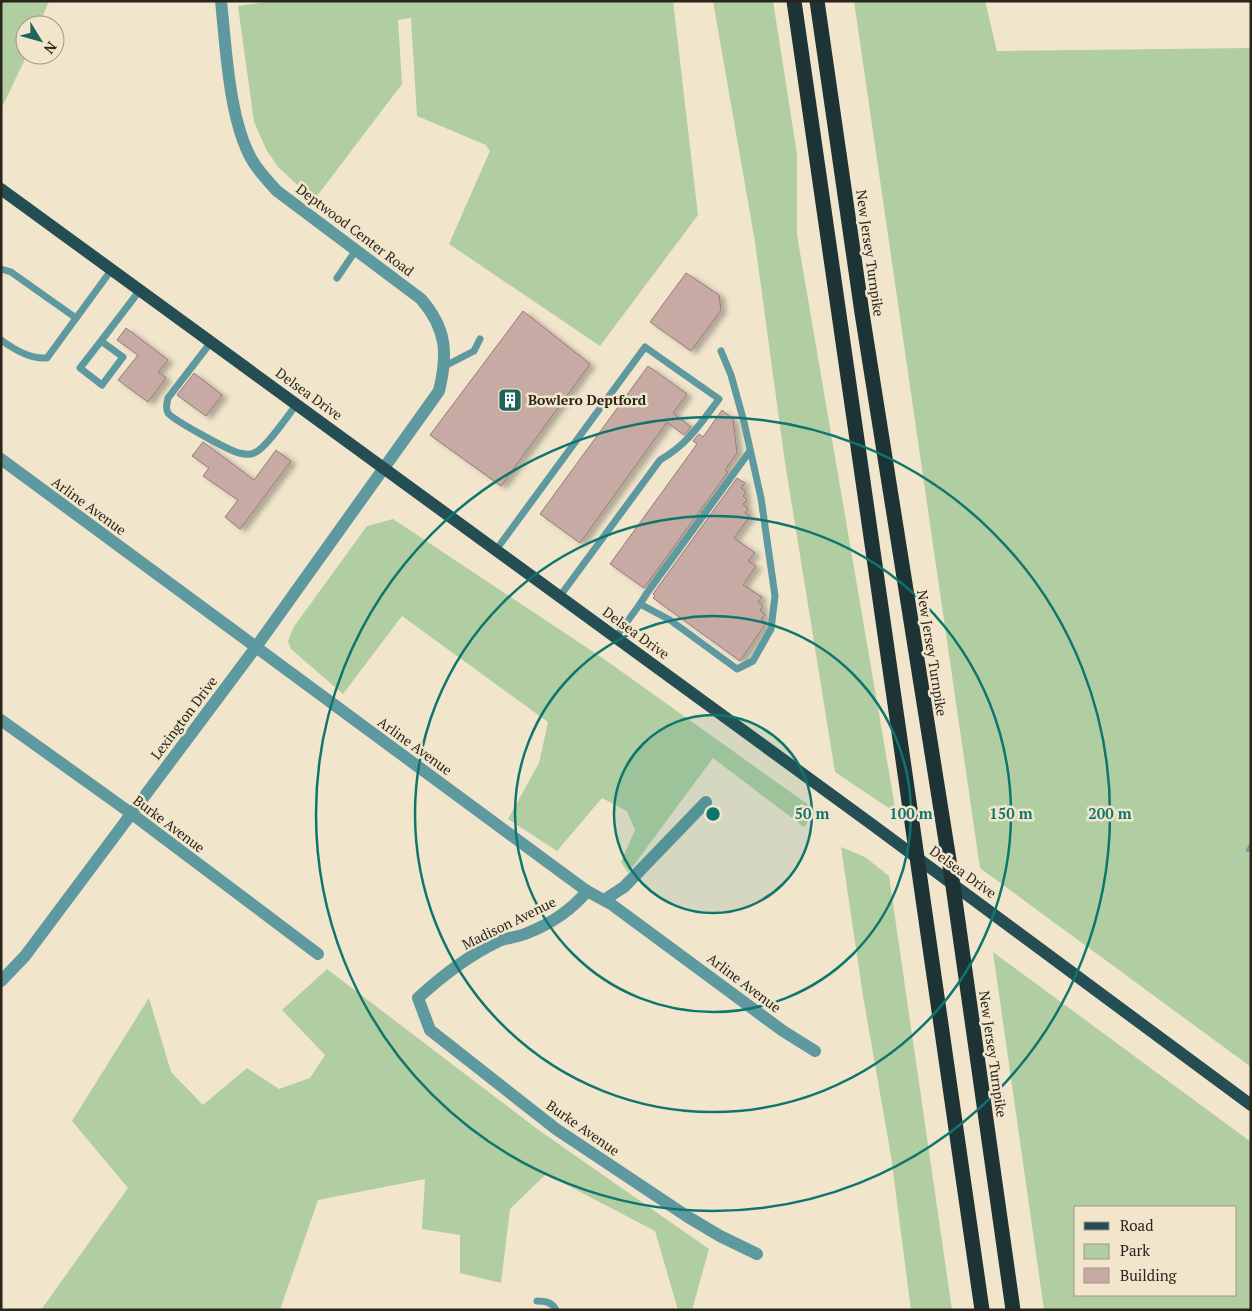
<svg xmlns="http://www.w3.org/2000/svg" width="1252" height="1311" viewBox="0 0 1252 1311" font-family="'PT Serif',serif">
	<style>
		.green { fill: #b1cea2; fill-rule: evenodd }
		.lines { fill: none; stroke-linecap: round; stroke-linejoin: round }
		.stream { stroke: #759cb4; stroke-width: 4 }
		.building { fill: #c8aaa5; stroke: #977a76; filter: url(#shadow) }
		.service { stroke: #5e99a0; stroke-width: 7 }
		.minor { stroke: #5e99a0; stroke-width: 12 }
		.primary { stroke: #244e53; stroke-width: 12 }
		.motorway { stroke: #1d3335; stroke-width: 15 }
		.ring { fill: none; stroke: #0f766e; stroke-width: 2.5 }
		.labels { text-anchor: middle; stroke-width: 5; stroke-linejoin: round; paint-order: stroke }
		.street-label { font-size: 14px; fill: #29251b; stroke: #f1e5cc }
		.poi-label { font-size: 14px; font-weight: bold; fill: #29251b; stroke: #f1e5cc; text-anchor: start }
		.centre { fill: #0f766e; stroke: #f1e5cc; stroke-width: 2.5 }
		.ring-label { font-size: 15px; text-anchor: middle; font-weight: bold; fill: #0f766e; stroke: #f1e5cc; stroke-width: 5; stroke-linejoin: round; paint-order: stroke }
	</style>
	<defs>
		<filter id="shadow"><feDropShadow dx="5.5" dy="3" stdDeviation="2.5" flood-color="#0004"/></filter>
	</defs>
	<rect width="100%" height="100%" fill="#f1e5cc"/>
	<!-- green -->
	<g class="green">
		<path d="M 1,1 L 49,1 L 39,25 L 25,25 L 25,55 L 27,55 L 1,109 Z"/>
		<path d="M 273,1 L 673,1 L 698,215 L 600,346 L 449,244 L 490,151 L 486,145 L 417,116 L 411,18 L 398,20 L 402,84 L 314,200 L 279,168 L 267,151 L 254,122 L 238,6 Z"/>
		<path d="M 713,1 L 773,1 L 797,154 L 797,235 L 896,813 L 835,772 L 784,456 L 755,242 Z"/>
		<path d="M 854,1 L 985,1 L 997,51 L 1251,48 L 1251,1067 L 980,868 Z"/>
		<path d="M 393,519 L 604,659 L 817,811 L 804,827 L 713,758 L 628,873 L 621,862 L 635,830 L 627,811 L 602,798 L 557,851 L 508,819 L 539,763 L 548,722 L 402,616 L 343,694 L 291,649 L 288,641 L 293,628 L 367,526 Z"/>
		<path d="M 841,847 L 865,857 L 889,876 L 952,1310 L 911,1310 L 891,1156 L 863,996 Z"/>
		<path d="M 993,952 L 1251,1142 L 1251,1310 L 1044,1310 ZM 1076,1207 L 1236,1207 L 1236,1295 L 1076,1295 Z"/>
		<path d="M 327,969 L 540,1131 L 709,1249 L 692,1310 L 678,1310 L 655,1231 L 546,1174 L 510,1209 L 501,1283 L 460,1273 L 460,1235 L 422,1229 L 425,1179 L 318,1200 L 280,1310 L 41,1310 L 128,1188 L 72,1121 L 149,998 L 171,1072 L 203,1105 L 247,1068 L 279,1089 L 310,1078 L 325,1055 L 282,1010 Z"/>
	</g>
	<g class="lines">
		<!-- stream -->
		<path class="stream" d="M 1248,850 L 1251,845"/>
	</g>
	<!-- building -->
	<g class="building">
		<path d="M 686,273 L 719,295 L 721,310 L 691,351 L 650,322 Z"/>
		<path d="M 523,311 L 590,364 L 501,486 L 430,435 Z"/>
		<path d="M 126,328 L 168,360 L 158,372 L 166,378 L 148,402 L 118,380 L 138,355 L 117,340 Z"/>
		<path d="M 648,366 L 687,394 L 673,413 L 691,427 L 684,435 L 667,422 L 580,543 L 540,514 Z"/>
		<path d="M 194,373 L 222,395 L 206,416 L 177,395 Z"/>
		<path d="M 722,410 L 733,419 L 737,453 L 725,470 L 728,472 L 644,588 L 610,564 L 697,444 L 693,441 L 699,434 L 703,437 Z"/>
		<path d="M 203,442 L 254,480 L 276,450 L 291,461 L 240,529 L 225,517 L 238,500 L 203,476 L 209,468 L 192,456 Z"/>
		<path d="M 737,478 L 745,483 L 741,488 L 746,492 L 743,496 L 747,500 L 743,504 L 748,509 L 745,513 L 750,516 L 734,538 L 755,553 L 748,561 L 756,566 L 743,585 L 762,597 L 758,602 L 763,606 L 760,610 L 765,615 L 761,619 L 766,623 L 740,661 L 653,598 L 655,596 L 653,594 Z"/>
	</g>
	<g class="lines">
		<!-- service -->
		<g class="service">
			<path d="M 1,269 L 11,272 L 76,318"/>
			<path d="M 337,278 L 356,250"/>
			<path d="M 1,340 C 15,350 30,359 47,358 L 112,269"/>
			<path d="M 101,341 L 80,368 L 102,385 L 123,357 L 101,341 L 140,290"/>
			<path d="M 211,342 L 168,398 C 167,403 165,408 168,413 C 173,420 230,451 239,453 C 243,454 250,455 254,453 C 265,450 288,415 297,404"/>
			<path d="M 445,366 L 474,351 L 480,339"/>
			<path d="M 496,550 L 645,347 L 719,399 C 701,423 687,445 660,460 L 560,596"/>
			<path d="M 640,604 L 647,593 L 750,451"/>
			<path d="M 616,637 L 640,604 L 670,620 L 737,669 L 753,661 L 771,629 L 775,596 L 761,498 L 744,422 L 731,375 L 721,351"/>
			<path d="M 537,1301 C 545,1301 552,1302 556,1310"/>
		</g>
		<!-- minor -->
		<g class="minor">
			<path d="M 1,459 L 561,872 L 587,891 L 611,904 L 783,1031 L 815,1051"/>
			<path d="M 1,720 L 132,814 L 318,954"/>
			<path d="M 587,891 C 571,911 548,925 525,934 C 517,937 507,938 499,941 C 469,955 442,976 418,998 L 430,1030 L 556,1129 L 688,1217 L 720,1236 L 757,1254"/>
			<path d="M 604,900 L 624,887 L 706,802"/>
			<path d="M 1,981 L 25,956 L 256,647 L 439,391 C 448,354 447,329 421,299 L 277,191 C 268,181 259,172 252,160 C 229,120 226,48 221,1"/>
		</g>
		<!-- primary -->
		<path class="primary" d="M 1,189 L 870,823 L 1251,1105"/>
		<!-- motorway -->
		<g class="motorway">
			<path d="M 794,1 L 982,1310"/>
			<path d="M 817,1 L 862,313 L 952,879 L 1013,1310"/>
		</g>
	</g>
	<!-- distance rings -->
	<circle cx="713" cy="814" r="99" fill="#0f766e" fill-opacity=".12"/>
	<g class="ring">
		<circle cx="713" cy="814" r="99"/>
		<circle cx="713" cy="814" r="198"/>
		<circle cx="713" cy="814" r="298"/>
		<circle cx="713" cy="814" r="397"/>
	</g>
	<!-- icons -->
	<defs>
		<g id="building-square" transform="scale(1.25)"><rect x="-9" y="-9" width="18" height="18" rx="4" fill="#1c655c" stroke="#f1e5cc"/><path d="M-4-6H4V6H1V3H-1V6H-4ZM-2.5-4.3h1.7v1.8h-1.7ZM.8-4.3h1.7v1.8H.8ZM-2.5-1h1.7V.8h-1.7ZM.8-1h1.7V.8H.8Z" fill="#fff"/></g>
	</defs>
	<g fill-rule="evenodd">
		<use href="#building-square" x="510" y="400"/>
	</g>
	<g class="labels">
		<!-- street labels -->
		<g class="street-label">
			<text transform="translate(355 230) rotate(37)" y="5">Deptwood Center Road</text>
			<text transform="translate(870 253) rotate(82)" y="5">New Jersey Turnpike</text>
			<text transform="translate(309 394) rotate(36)" y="5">Delsea Drive</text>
			<text transform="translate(89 506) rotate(36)" y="5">Arline Avenue</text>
			<text transform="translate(636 633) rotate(36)" y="5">Delsea Drive</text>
			<text transform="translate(932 653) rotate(81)" y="5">New Jersey Turnpike</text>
			<text transform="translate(184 718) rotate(-53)" y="5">Lexington Drive</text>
			<text transform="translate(415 746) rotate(36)" y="5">Arline Avenue</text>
			<text transform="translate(169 824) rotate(37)" y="5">Burke Avenue</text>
			<text transform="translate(963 872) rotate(36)" y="5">Delsea Drive</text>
			<text transform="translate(509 923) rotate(-26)" y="5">Madison Avenue</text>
			<text transform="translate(744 983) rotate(37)" y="5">Arline Avenue</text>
			<text transform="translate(993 1054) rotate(82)" y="5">New Jersey Turnpike</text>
			<text transform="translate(583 1128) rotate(35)" y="5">Burke Avenue</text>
		</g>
		<!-- poi labels -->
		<g class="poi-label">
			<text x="528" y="405">Bowlero Deptford</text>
		</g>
	</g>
	<circle cx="713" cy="814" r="8" class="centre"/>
	<g class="ring-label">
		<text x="812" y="819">50 m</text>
		<text x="911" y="819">100 m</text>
		<text x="1011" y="819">150 m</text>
		<text x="1110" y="819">200 m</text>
	</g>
	<!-- border -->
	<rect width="1252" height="1311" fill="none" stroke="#29251b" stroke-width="5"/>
	<!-- legend -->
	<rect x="1074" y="1206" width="162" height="90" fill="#f1e5cc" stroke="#a19885"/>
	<rect x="1084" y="1222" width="25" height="8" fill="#244e53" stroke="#a19885"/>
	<text x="1120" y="1231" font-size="15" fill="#29251b">Road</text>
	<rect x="1084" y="1244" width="25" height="15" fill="#b1cea2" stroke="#a19885"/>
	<text x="1120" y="1256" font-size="15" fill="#29251b">Park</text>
	<rect x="1084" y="1268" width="25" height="15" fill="#c8aaa5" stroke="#a19885"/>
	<text x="1120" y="1281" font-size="15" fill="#29251b">Building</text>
	<!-- north arrow -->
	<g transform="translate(40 40) rotate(127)"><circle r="24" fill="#f1e5cc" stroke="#a19885"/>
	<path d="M0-4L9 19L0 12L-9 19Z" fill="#1c655c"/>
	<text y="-8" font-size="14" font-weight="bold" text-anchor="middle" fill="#29251b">N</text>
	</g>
</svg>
